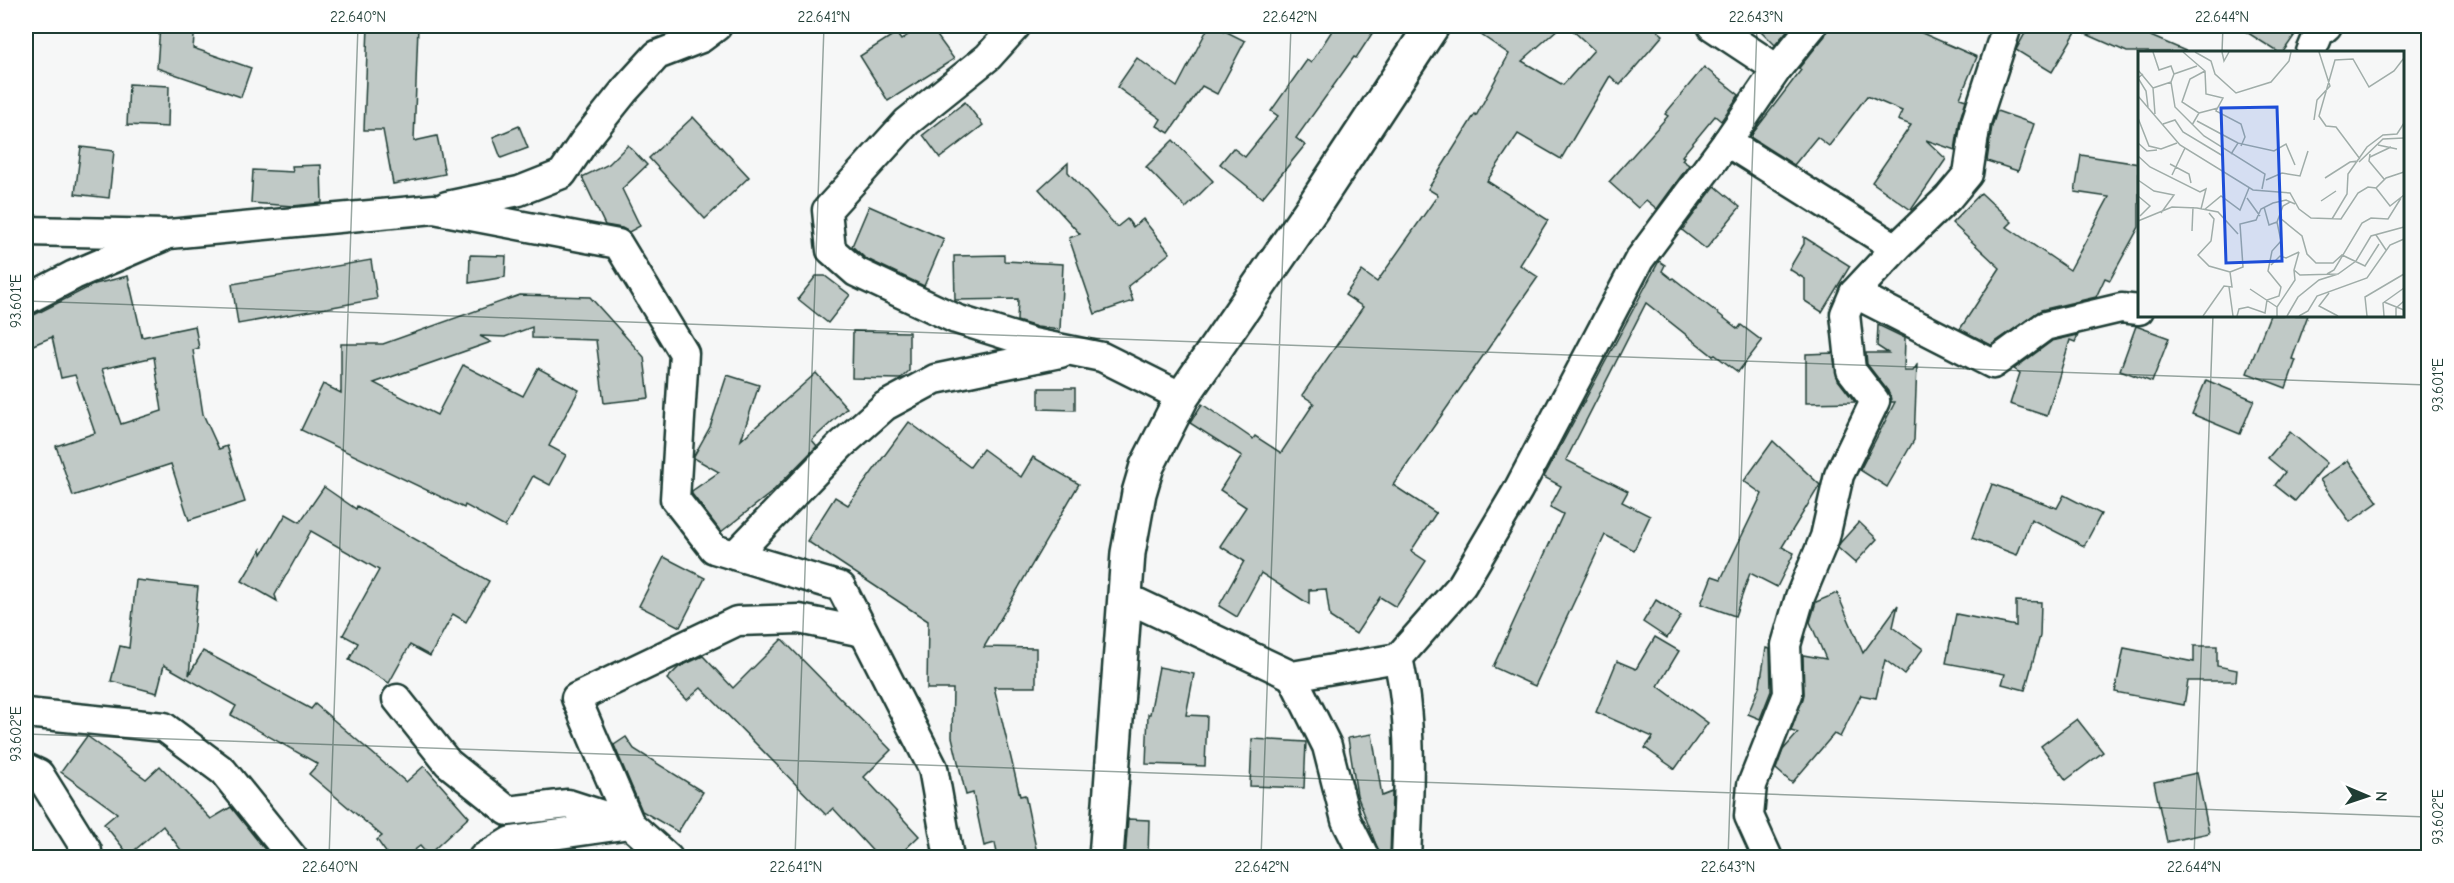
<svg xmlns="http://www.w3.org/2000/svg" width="2454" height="883" viewBox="0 0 2454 883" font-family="'Comic Neue',sans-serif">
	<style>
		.building { fill: #c0c9c6; stroke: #1f3d34; stroke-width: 1.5; fill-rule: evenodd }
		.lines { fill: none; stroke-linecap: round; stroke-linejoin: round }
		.minor-casing { stroke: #1f3d34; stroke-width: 33 }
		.highway-casing { stroke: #1f3d34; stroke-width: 38 }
		.minor { stroke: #fff; stroke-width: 28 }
		.highway { stroke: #fff; stroke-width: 33 }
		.ticks { fill: none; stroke: #1f3d34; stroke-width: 1.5; stroke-opacity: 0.45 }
		.inset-road { fill: none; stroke: #a0ada9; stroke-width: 1.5 }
		.view { fill: #1d4ed8; fill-opacity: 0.15; stroke: #1d4ed8; stroke-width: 3 }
		.inset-edge { fill: none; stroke: #1f3d34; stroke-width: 3 }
		.neatline { fill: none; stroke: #1f3d34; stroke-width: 2 }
		.ticks-label { font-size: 15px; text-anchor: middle; fill: #1f3d34 }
	</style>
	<rect width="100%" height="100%" fill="#f6f7f7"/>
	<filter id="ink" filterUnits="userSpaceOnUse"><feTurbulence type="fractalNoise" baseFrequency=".0167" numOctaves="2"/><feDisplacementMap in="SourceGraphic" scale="12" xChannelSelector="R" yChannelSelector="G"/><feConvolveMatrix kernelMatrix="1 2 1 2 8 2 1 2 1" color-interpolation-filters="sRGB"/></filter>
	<g filter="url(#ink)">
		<!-- building -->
		<g class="building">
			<path d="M 160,26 L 195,26 L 193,48 L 251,68 L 241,97 L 157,68 Z"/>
			<path d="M 368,26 L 418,26 L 414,141 L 437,136 L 445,174 L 393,184 L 383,130 L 364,130 Z"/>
			<path d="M 921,26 L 930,26 L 954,59 L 888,101 L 860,56 L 896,33 L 901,40 Z"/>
			<path d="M 1209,26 L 1215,26 L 1245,41 L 1217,94 L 1202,86 L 1169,133 L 1157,126 L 1161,119 L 1117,87 L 1137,58 L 1177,87 Z"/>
			<path d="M 1335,26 L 1377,26 L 1356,58 L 1354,57 L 1296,138 L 1305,145 L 1262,198 L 1220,164 L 1233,148 L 1245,157 L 1278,116 L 1271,111 L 1307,60 L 1311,63 Z"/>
			<path d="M 1468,26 L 1561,26 L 1522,61 L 1563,85 L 1594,50 L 1568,26 L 1652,26 L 1663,35 L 1620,85 L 1610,76 L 1561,159 L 1518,134 L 1487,181 L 1548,220 L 1520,265 L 1538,277 L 1393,485 L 1436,513 L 1411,551 L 1426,561 L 1396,607 L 1380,597 L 1356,634 L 1330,617 L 1326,589 L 1309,590 L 1309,604 L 1261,573 L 1237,617 L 1219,606 L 1244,561 L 1220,546 L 1246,507 L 1220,490 L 1242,456 L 1190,423 L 1202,404 L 1253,439 L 1255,436 L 1281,453 L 1314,403 L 1302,395 L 1363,307 L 1345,295 L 1362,271 L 1377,282 L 1438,195 L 1428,189 L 1475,114 L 1476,116 L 1509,54 Z"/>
			<path d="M 1756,26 L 1791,26 L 1775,45 Z"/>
			<path d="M 1828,26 L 1906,26 L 1977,57 L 1960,98 L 1966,100 L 1960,119 L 1955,150 L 1926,140 L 1946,159 L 1911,210 L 1872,182 L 1911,125 L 1898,120 L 1902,111 L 1867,96 L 1829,146 L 1817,137 L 1794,165 L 1750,137 L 1801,70 L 1799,68 L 1825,36 Z"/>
			<path d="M 2029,26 L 2127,26 L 2188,52 L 2127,52 L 2077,30 L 2052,72 L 2016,50 Z"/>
			<path d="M 2237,26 L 2301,26 L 2283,52 L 2278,52 Z"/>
			<path d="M 1704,67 L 1739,95 L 1721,121 L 1715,116 L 1682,156 L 1684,157 L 1682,160 L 1689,165 L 1657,209 L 1646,200 L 1638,208 L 1609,182 L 1668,116 L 1665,114 Z"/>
			<path d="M 129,84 L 169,86 L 168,127 L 127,125 Z"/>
			<path d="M 965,102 L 983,125 L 940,158 L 923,135 Z"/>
			<path d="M 1997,111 L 2034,124 L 2018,171 L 1987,161 L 1992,126 Z"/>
			<path d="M 693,117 L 749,177 L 705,219 L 649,158 Z"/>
			<path d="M 519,126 L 528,148 L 501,158 L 493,137 Z"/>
			<path d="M 1173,140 L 1213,181 L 1186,208 L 1146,167 Z"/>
			<path d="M 628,145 L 647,165 L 622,189 L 640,226 L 629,232 L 622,228 L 605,225 L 582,177 L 609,164 Z"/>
			<path d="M 81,147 L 114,151 L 109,198 L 75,194 Z"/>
			<path d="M 2081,155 L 2139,164 L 2139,227 L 2110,280 L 2105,278 L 2096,297 L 2041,310 L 1991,345 L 1960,329 L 2000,268 L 1952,223 L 1981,193 L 2012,222 L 2007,227 L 2070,270 L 2109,197 L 2075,192 Z"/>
			<path d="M 1068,163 L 1068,172 L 1117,227 L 1127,219 L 1133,227 L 1143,219 L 1170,253 L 1128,286 L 1133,301 L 1095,314 L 1069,238 L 1080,234 L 1039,189 Z"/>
			<path d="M 321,165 L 322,203 L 293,206 L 251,203 L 253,170 L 293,172 L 292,166 Z"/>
			<path d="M 1715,186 L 1740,207 L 1706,249 L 1682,230 Z"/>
			<path d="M 869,206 L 944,239 L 924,286 L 865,258 L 852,246 Z"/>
			<path d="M 1804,237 L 1850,266 L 1822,312 L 1805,301 L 1805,279 L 1789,269 L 1804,244 Z"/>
			<path d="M 470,255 L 506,256 L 505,277 L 469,283 Z"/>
			<path d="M 1004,255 L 1004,261 L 1063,264 L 1060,330 L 1037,327 L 1017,321 L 1018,299 L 955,300 L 954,256 Z"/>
			<path d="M 371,260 L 377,299 L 238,324 L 232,284 Z"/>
			<path d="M 1659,261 L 1665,265 L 1662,271 L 1672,279 L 1673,278 L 1738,329 L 1741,325 L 1762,341 L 1738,372 L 1715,355 L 1713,356 L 1646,303 L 1566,460 L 1628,491 L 1622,502 L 1650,516 L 1634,550 L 1605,535 L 1535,686 L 1493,667 L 1563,514 L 1550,507 L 1561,486 L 1544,477 Z"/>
			<path d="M 128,276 L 142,337 L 195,326 L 199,348 L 193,350 L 203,414 L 219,449 L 227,446 L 245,502 L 189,520 L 171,464 L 73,496 L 56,446 L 95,433 L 75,375 L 61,378 L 52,337 L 26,348 L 26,316 L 34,315 L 95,284 ZM 154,357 L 162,411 L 121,424 L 102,369 Z"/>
			<path d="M 816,276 L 825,276 L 850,295 L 828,323 L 798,299 Z"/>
			<path d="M 520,295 L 590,297 L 644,357 L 649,398 L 604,403 L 596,340 L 532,338 L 532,327 L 505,337 L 480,336 L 491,342 L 374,383 L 437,415 L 463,365 L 523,396 L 538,368 L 579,390 L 549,446 L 566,455 L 550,485 L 533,476 L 505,527 L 465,505 L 464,508 L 301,430 L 323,384 L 341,393 L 341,344 L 383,344 Z"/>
			<path d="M 2270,315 L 2308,315 L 2292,359 L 2296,360 L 2286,388 L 2247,373 Z"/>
			<path d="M 1878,325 L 1905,338 L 1904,371 L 1913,371 L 1917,365 L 1914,440 L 1887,487 L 1860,470 L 1895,402 L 1891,402 L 1888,391 L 1867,364 L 1866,353 L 1888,353 L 1877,346 Z"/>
			<path d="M 2136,326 L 2169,338 L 2152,382 L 2120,370 Z"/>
			<path d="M 853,331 L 909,332 L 909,371 L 900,379 L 852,378 Z"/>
			<path d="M 2078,335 L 2075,342 L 2070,340 L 2047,416 L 2010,404 L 2020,373 L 2014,369 L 2052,341 Z"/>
			<path d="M 1833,353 L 1838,380 L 1855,402 L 1806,403 L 1806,354 Z"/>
			<path d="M 816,373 L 847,408 L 812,440 L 817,446 L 771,493 L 721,532 L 692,494 L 692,491 L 719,472 L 694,458 L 694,456 L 710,427 L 727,375 L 759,385 L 741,440 Z"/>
			<path d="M 2206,380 L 2254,400 L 2240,434 L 2192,414 Z"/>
			<path d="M 1039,388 L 1075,388 L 1075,410 L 1039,409 Z"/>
			<path d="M 909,422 L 970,467 L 983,449 L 1021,477 L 1033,457 L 1079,484 L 984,647 L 1036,648 L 1036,687 L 994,687 L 1020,796 L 1025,795 L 1038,858 L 998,858 L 995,843 L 984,846 L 973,793 L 966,795 L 952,737 L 953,689 L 927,689 L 928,621 L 807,541 L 835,497 L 848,505 Z"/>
			<path d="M 2290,432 L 2327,463 L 2295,501 L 2275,485 L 2285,472 L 2268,458 Z"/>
			<path d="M 1773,441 L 1820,485 L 1782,547 L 1794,553 L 1777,587 L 1750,573 L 1735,616 L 1701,604 L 1712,576 L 1721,579 L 1762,494 L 1744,481 Z"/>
			<path d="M 2348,460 L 2378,502 L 2350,522 L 2320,480 Z"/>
			<path d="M 1992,484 L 2057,508 L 2064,495 L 2101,514 L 2084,546 L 2031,519 L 2017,555 L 1972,538 Z"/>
			<path d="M 324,487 L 356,509 L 357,506 L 489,581 L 466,622 L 453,614 L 430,656 L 410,645 L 389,683 L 349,660 L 358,643 L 343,635 L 379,570 L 311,531 L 275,595 L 277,601 L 242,581 L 261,549 L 262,554 L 286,514 L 300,522 Z"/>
			<path d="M 1859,522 L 1877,539 L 1855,563 L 1838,548 L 1840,543 Z"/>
			<path d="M 664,557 L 705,578 L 680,627 L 639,606 Z"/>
			<path d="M 136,580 L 198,587 L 189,675 L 203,651 L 311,709 L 315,704 L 406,782 L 424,766 L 469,817 L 428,855 L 420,846 L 404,858 L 390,858 L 377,840 L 382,836 L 309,774 L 318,764 L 231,715 L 236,706 L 164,665 L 157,693 L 111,681 L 120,646 L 129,648 Z"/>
			<path d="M 1837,593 L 1863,653 L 1898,605 L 1893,627 L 1923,649 L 1904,674 L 1885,660 L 1876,698 L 1861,695 L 1840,737 L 1834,734 L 1792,783 L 1776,769 L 1783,750 L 1798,733 L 1791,731 L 1804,694 L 1803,655 L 1826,659 L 1810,622 L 1816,602 Z"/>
			<path d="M 1656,600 L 1681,616 L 1667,638 L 1643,622 Z"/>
			<path d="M 2016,601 L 2041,602 L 2040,636 L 2025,690 L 2002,684 L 2005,674 L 1946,663 L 1956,614 L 2016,626 Z"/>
			<path d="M 1655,637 L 1679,651 L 1658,686 L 1708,723 L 1675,769 L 1645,748 L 1653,737 L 1596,712 L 1617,661 L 1636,669 Z"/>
			<path d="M 782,639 L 891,750 L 864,777 L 919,836 L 896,858 L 879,858 L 833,808 L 826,815 L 701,688 L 687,700 L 667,679 L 679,667 L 703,656 L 733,688 Z"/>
			<path d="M 2194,646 L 2217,646 L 2217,666 L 2237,670 L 2236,681 L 2188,681 L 2184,705 L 2115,692 L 2124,648 L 2194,662 Z"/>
			<path d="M 1766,648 L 1770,649 L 1771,691 L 1760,719 L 1748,714 L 1760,685 Z"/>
			<path d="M 1159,667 L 1194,674 L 1186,715 L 1207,716 L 1205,766 L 1146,764 L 1148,714 L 1150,714 Z"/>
			<path d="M 2077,719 L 2103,752 L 2066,780 L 2041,746 Z"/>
			<path d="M 1372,734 L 1382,796 L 1392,792 L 1390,858 L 1381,858 L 1357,795 L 1348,738 Z"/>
			<path d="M 87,736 L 146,779 L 160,766 L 211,819 L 231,807 L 266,851 L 256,858 L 187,858 L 163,826 L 129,855 L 104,824 L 117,813 L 61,772 Z"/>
			<path d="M 626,737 L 634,749 L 703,792 L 678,832 L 642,811 L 614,745 Z"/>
			<path d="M 1252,739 L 1306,742 L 1304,788 L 1250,786 Z"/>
			<path d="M 2197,773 L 2209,833 L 2167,842 L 2154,782 Z"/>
			<path d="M 1128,819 L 1149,820 L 1148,858 L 1125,858 Z"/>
		</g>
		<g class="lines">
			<!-- minor casing -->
			<g class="minor-casing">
				<g id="minor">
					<path d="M 1016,26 L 988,57 L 907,122 L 827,210 L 831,250 L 856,272 L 956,319 L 1033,343 L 1102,357 L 1182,397"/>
					<path d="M 1712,26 L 1777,69"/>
					<path d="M 2311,52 L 2319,33 L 2327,26"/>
					<path d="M 1727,142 L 1896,248 L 1854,293 L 1845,314 L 1851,370 L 1875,401 L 1839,475 L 1825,537 L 1800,597 L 1786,645 L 1788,694 L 1752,785 L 1749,816 L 1768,858"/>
					<path d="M 447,206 L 519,191 L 562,174 L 585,140 L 625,90 L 657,55 L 701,38 L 717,26"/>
					<path d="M 26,231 L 169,234 L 434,209 L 618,244 L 684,353 L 675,499 L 714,549 L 841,587 L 933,768 L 949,858"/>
					<path d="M 1896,248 L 1948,198 L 1968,174 L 1976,122 L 2007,26"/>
					<path d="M 1854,293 L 1993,364 L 2045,326 L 2121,308 L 2139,310"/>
					<path d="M 26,300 L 74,275 L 162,237"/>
					<path d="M 735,555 L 840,446 L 885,406 L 935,379 L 1060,353"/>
					<path d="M 1125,597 L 1292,676 L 1398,658 L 1462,585 L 1518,490 L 1639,260 L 1727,142 L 1777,69 L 1812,26"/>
					<path d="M 1398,658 C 1413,723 1409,791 1406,858"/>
					<path d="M 1292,676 L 1327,746 L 1346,820 L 1365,858"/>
					<path d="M 397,699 L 448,763 L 508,811 L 568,804 L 630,824 L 576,698 L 737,621 L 799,619 L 863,632"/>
					<path d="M 26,713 L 164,727 L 223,771 L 293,858"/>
					<path d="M 26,768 L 39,774 L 87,851 L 84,858"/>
					<path d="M 483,858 L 511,841 L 630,824 L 668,858"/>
				</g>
			</g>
			<!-- highway casing -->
			<g class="highway-casing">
				<path id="highway" d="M 1106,858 L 1128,553 L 1139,493 L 1147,466 L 1182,397 L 1311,210 L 1432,26"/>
			</g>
			<!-- minor -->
			<use href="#minor" class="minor"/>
			<!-- highway -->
			<use href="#highway" class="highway"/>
		</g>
	</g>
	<!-- ticks -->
	<path class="ticks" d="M 2222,52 L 2223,26M 26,301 L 2428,385M 26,734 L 2428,817M 329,858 L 358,26M 795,858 L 824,26M 1261,858 L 1291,26M 1728,858 L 1757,26M 2194,858 L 2213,315"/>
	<!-- overview -->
	<g transform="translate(2138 51)">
		<rect width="266" height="266" fill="#f6f7f7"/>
		<path class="inset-road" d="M 15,1 L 21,19 L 33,15 L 36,23 L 33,31 L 37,56 L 66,85 L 127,123 L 124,138M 45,1 L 67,20 L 68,43 L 85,47 L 78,60 L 103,73 L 107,86 L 103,95M 57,1 L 73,10 L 77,23 L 98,42 L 133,31 L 151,10 L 153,1M 84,1 L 86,10 L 91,1M 0,19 L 15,37 L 17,63M 5,23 L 0,27 L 8,40 L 10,56M 36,23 L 59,15M 15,37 L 33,31M 0,45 L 42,94 L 115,139 L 152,142 L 161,158 L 173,167 L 203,168 L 220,142 L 230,136 L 238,137 L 252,155 L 266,144M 61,62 L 80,57M 0,67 L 11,95 L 23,98 L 39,92M 176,69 L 179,49 L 192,35 L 181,1M 59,70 L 100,92M 25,73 L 37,69 L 45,81 L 85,105M 54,74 L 61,62 L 44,51 L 52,28 L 67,20M 0,92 L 9,100 L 19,99M 240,94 L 259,98M 93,103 L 100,92 L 136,100 L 148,93 L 157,114M 232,103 L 231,110 L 246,128M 0,105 L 12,116 L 62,141 L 68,138 L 63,158M 232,106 L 253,96M 222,108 L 198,76 L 188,75 L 181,65 L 197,9 L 215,8 L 231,36 L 256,20 L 266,7M 221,111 L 245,88 L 266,87M 32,113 L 51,123 L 53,132M 34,124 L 47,97M 187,127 L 212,111 L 220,110M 0,129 L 16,140 L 36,144 L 23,162M 128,129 L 144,122 L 162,125 L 170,100M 238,137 L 248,127 L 266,121M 0,145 L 12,155 L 2,165M 109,147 L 122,165M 183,150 L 198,140M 126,156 L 131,174 L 139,171M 66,159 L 83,145 L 102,159 L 111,137M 71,162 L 76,168 L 73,190 L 60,204 L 71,215 L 92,221M 142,167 L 164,185 L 169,203 L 178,212 L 195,212 L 204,204 L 227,215 L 241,193M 194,168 L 209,143 L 210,123 L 229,96 L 245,84 L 259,83 L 266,72M 0,170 L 34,156 L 59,157 L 80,161 L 100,183M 54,180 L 55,156M 238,184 L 248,199M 133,214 L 142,205 L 148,207 L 161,201M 156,219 L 162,224 L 200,223 L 218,210 L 233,185 L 266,176M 189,223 L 196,219 L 224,172 L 233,167 L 250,168 L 263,147M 91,236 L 95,265M 112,238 L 139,256M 191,242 L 181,255 L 200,265M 246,251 L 266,259M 65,265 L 86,235 L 94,236 L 92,221 L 105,216 L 102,173 L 118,169 L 123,158 L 135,152 L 148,149 L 157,153M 99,265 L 101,258 L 110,256 L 127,262 L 129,249 L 141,245 L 143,236 L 130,220 L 134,200 L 143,190 L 139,171 L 145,155 L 152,151M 139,265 L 139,256 L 157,229 L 156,219 L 161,201M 149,265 L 160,246 L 181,229 L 200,223M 161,265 L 170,260 L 179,245 L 229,227 L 252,194 L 266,188M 229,265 L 227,246 L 266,223M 246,265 L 245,252 L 266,237M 258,265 L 258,257 L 266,250"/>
		<path class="view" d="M 139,56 L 144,210 L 88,212 L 83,57 Z"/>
		<rect width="266" height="266" class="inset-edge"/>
	</g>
	<!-- margin -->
	<rect width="2454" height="883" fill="none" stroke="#fff" stroke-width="66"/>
	<!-- north arrow -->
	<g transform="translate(2367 796) rotate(92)" stroke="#ffffff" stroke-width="4.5" paint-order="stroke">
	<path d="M0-4.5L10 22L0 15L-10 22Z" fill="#1f3d34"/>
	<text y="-9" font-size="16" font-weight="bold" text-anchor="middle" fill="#1f3d34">N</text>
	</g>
	<rect x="33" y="33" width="2388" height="817" class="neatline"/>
	<g class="ticks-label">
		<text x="358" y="22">22.640°N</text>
		<text x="824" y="22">22.641°N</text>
		<text x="1290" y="22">22.642°N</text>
		<text x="1756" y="22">22.643°N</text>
		<text x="2222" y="22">22.644°N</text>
		<text transform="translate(16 301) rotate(-90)" y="5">93.601°E</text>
		<text transform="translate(2438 385) rotate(-90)" y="5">93.601°E</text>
		<text transform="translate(16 734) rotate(-90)" y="5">93.602°E</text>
		<text transform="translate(2438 817) rotate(-90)" y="5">93.602°E</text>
		<text x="330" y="872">22.640°N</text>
		<text x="796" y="872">22.641°N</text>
		<text x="1262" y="872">22.642°N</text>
		<text x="1728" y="872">22.643°N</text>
		<text x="2194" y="872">22.644°N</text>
	</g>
</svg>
